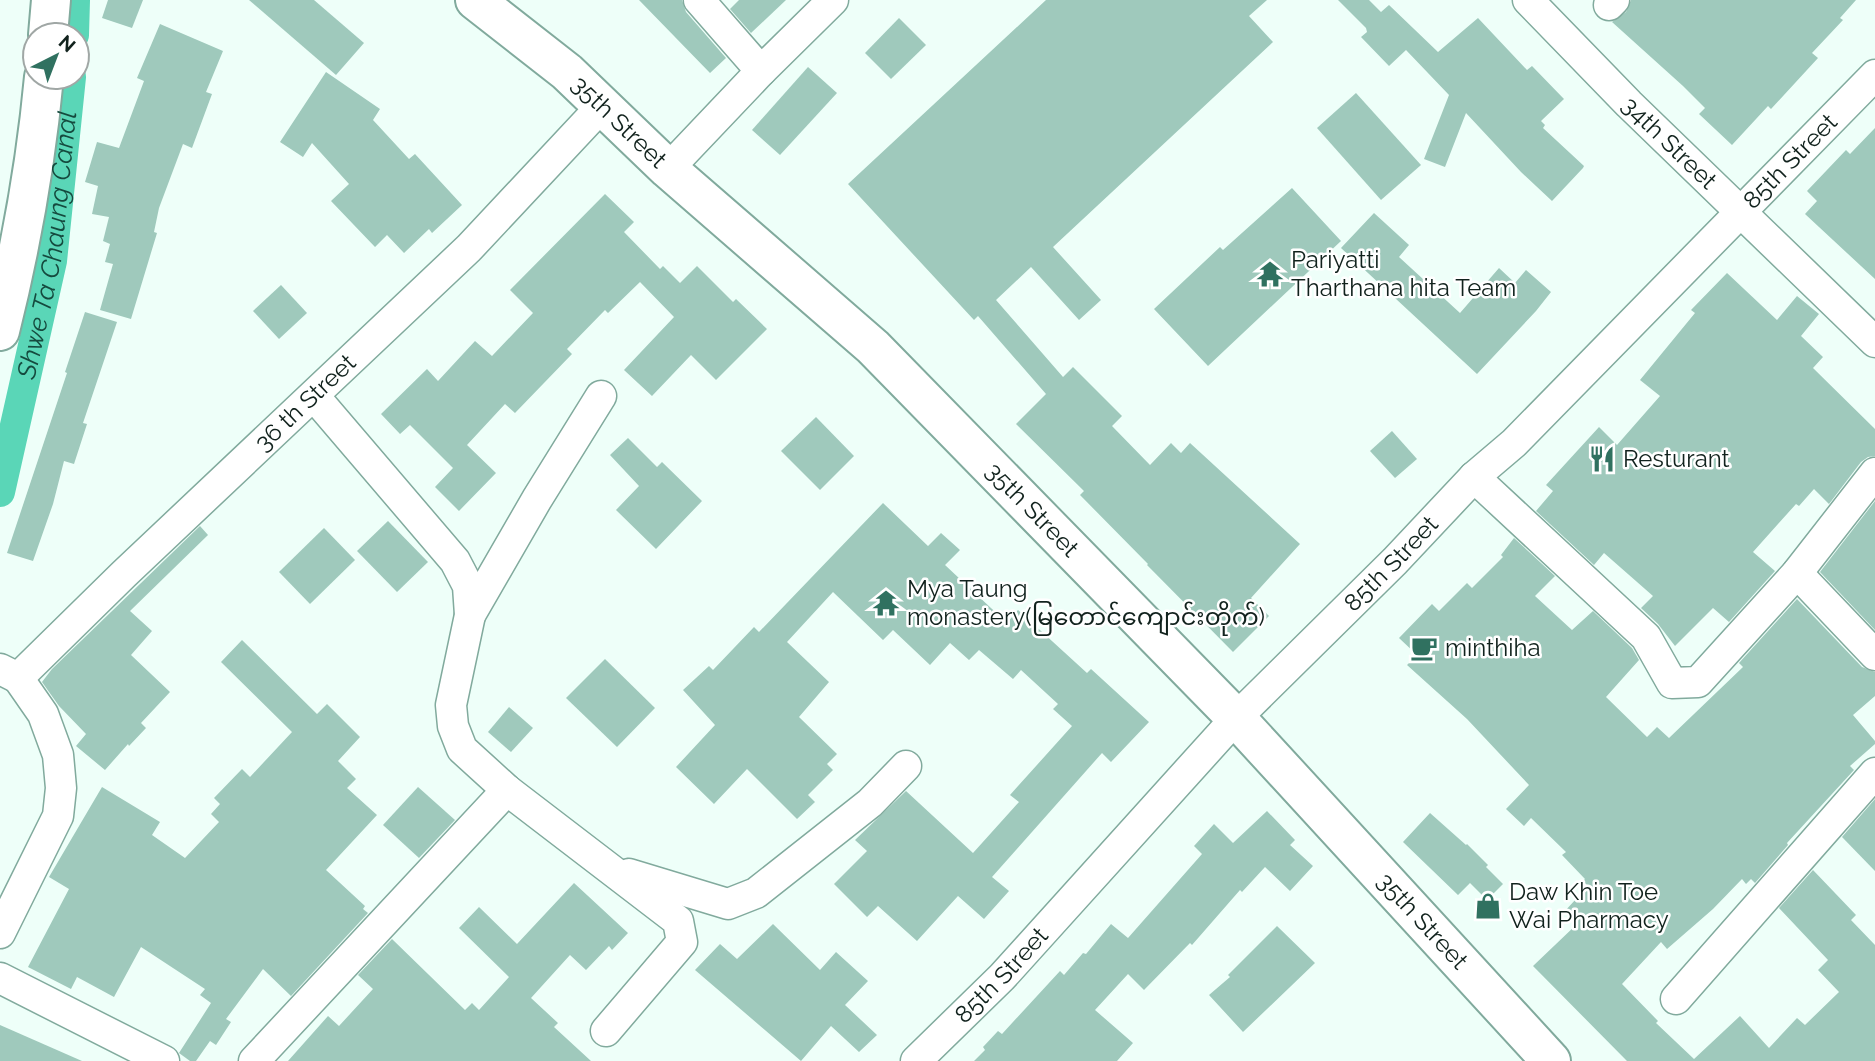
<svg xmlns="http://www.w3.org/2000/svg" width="1875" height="1061" viewBox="0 0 1875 1061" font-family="Raleway,'Noto Sans Myanmar',sans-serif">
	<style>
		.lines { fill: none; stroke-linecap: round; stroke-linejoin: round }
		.canal { stroke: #5ad6b7; stroke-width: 30 }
		.building { fill: #9fc9bc }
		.minor-casing { stroke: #81aa9d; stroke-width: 33 }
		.secondary-casing { stroke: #81aa9d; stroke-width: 42 }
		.minor { stroke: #fff; stroke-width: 30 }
		.secondary { stroke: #fff; stroke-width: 38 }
		.labels { text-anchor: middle; stroke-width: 5; stroke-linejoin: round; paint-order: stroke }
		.street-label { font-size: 24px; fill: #11221d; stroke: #fff }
		.poi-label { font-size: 24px; fill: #11221d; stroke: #fff; text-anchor: start }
		.water-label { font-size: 26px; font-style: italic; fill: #154a3e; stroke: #fff }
	</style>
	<rect width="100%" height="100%" fill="#eefff9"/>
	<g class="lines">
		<!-- canal -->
		<g class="canal">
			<path d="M 74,35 L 75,0"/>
			<path id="s1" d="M 0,492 L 52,261 L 71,77"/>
		</g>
	</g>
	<!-- building -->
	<g class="building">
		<path d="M 108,0 L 143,0 L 132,28 L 102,18 Z"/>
		<path d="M 249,0 L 314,0 L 364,43 L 336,75 Z"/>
		<path d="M 639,0 L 682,0 L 686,12 L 726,58 L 710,73 Z"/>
		<path d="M 739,0 L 786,0 L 751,33 L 730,9 Z"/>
		<path d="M 1046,0 L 1267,0 L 1249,16 L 1273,42 L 1053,247 L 1101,300 L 1079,320 L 1031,267 L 996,300 L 1063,377 L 1073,367 L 1122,416 L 1112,426 L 1150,465 L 1171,443 L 1181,453 L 1190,443 L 1300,544 L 1251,598 L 1269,616 L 1233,652 L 1147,565 L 1148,564 L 1080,495 L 1084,491 L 1016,424 L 1046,394 L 978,316 L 974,320 L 848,184 Z"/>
		<path d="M 1338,0 L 1369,0 L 1381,12 L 1389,5 L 1438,52 L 1478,18 L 1527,70 L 1532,66 L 1564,99 L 1541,121 L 1545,125 L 1543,128 L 1584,166 L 1583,168 L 1552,201 L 1521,172 L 1466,113 L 1445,167 L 1424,159 L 1449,95 L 1406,50 L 1389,66 L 1361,37 L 1367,32 L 1366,28 Z"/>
		<path d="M 1631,0 L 1856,0 L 1840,18 L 1843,20 L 1812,53 L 1818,58 L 1771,109 L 1768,106 L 1732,145 L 1699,114 L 1705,108 L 1683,86 L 1612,22 L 1626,12 Z"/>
		<path d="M 899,18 L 926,45 L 891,79 L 865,53 Z"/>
		<path d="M 160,24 L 223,51 L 206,92 L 212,94 L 192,148 L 183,144 L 159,208 L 154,232 L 157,233 L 131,319 L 100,310 L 113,264 L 105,262 L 110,244 L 103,241 L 109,217 L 92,214 L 98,186 L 85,182 L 97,142 L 119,148 L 144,81 L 137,78 Z"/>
		<path d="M 808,67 L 837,93 L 780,155 L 752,130 Z"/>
		<path d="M 326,72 L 380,109 L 373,120 L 409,159 L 415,154 L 462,205 L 432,233 L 429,229 L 404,253 L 387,235 L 375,247 L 331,201 L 349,184 L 312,143 L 303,157 L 280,142 Z"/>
		<path d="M 1356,93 L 1421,165 L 1381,200 L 1317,128 Z"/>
		<path d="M 1875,128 L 1875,279 L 1805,214 L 1817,201 L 1807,191 L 1846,150 L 1850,154 Z"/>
		<path d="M 1292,188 L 1341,241 L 1208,366 L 1154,309 L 1220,247 L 1223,250 Z"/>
		<path d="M 605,194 L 634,222 L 624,232 L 660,269 L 663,266 L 680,283 L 697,266 L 733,302 L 736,299 L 767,329 L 716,380 L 691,355 L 652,396 L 624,370 L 674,317 L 640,282 L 608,313 L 605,310 L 567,349 L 572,354 L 515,413 L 505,404 L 467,445 L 496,473 L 459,511 L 435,487 L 453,468 L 410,425 L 400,434 L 381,414 L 427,369 L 438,381 L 475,341 L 492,356 L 533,313 L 510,290 Z"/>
		<path d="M 1374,213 L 1409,245 L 1399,257 L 1460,313 L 1499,268 L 1515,283 L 1526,270 L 1551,292 L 1536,311 L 1477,374 L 1341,248 Z"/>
		<path d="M 1727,273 L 1777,320 L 1797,296 L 1819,314 L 1801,336 L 1823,357 L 1813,368 L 1875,429 L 1875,456 L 1868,457 L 1861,462 L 1829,504 L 1814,489 L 1799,506 L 1796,504 L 1753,552 L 1775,571 L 1729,622 L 1713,608 L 1675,646 L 1658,624 L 1641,608 L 1653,596 L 1604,553 L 1594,565 L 1536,511 L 1553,491 L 1546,485 L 1599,427 L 1617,445 L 1660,396 L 1640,380 L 1695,313 L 1691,310 Z"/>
		<path d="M 281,285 L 307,313 L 279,339 L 253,311 Z"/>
		<path d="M 85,312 L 117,322 L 83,423 L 87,424 L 74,464 L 64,461 L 53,504 L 33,561 L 7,553 L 67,373 L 65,372 Z"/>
		<path d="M 816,417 L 854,456 L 820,490 L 781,451 Z"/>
		<path d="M 1392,431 L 1417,459 L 1395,478 L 1370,451 Z"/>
		<path d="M 628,438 L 657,467 L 662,462 L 702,501 L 656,549 L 616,510 L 639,486 L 610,455 Z"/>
		<path d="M 1875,501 L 1875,630 L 1820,572 Z"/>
		<path d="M 883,503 L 928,546 L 941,533 L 960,550 L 945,565 L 1007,623 L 1018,610 L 1087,673 L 1091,669 L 1149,722 L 1111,762 L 1102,753 L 992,877 L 1009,891 L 984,919 L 958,896 L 917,941 L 878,906 L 867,917 L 834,884 L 867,851 L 855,840 L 906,791 L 973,853 L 1019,802 L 1010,795 L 1072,726 L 1053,709 L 1058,704 L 1021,670 L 1013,679 L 979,650 L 969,660 L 950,643 L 930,665 L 893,630 L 883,640 L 833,592 L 787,642 L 829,682 L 799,717 L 837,754 L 827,764 L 833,770 L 808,795 L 815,802 L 797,819 L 747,769 L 714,804 L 676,767 L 715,725 L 683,690 L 709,666 L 713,670 L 754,627 L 759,632 Z"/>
		<path d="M 388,521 L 428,562 L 397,592 L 357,551 Z"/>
		<path d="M 200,526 L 208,535 L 130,611 L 152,631 L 131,655 L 170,692 L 141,723 L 146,728 L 129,746 L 128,744 L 105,770 L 76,746 L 86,734 L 59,706 L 42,682 L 52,669 Z"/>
		<path d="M 324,528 L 355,560 L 310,604 L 279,572 Z"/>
		<path d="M 1514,538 L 1555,576 L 1535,596 L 1572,630 L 1593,611 L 1632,648 L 1639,660 L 1606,697 L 1647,737 L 1657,727 L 1669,738 L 1743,667 L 1739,663 L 1797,599 L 1862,667 L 1875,672 L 1875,696 L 1853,715 L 1875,741 L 1875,744 L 1850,766 L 1854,770 L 1787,843 L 1788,845 L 1755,883 L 1751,879 L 1746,884 L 1742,879 L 1713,909 L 1667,949 L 1661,942 L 1622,984 L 1658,1021 L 1656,1023 L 1694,1059 L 1740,1016 L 1769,1048 L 1797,1018 L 1805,1025 L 1839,992 L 1818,970 L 1828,960 L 1779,908 L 1813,870 L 1856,915 L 1851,920 L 1875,945 L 1875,1061 L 1627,1061 L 1533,966 L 1577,924 L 1564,912 L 1588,886 L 1583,881 L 1585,879 L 1562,855 L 1566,852 L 1531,818 L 1524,826 L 1506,809 L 1529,785 L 1467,719 L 1407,665 L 1417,655 L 1399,638 L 1432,604 L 1439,611 L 1467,583 L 1472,588 L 1503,557 L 1501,555 Z"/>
		<path d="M 242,640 L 317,714 L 327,704 L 360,737 L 338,761 L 356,779 L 347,788 L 377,815 L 326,870 L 365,906 L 363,909 L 368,913 L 291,996 L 263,969 L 226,1019 L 231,1022 L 216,1045 L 210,1041 L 196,1061 L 190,1061 L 179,1053 L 211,1003 L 200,995 L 205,989 L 141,947 L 114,997 L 77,977 L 71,989 L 28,967 L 69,889 L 49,877 L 102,787 L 160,822 L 152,835 L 185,858 L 219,822 L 211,814 L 220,804 L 214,798 L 242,769 L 250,777 L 292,732 L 221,662 Z"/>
		<path d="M 605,659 L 655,708 L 617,747 L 566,698 Z"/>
		<path d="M 509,707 L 533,728 L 511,752 L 488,732 Z"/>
		<path d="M 418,787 L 455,820 L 419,858 L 383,825 Z"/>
		<path d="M 1875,799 L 1875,871 L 1842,837 Z"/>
		<path d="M 1267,811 L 1295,840 L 1290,845 L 1313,866 L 1290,891 L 1265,867 L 1242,892 L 1240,890 L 1192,945 L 1190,943 L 1144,990 L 1128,974 L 1095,1010 L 1133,1043 L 1117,1061 L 974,1061 L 985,1050 L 983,1047 L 998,1031 L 1002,1034 L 1060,971 L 1064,975 L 1083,953 L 1086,954 L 1111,924 L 1128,938 L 1202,854 L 1194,846 L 1214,824 L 1233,843 Z"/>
		<path d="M 1430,813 L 1466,845 L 1467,844 L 1488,865 L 1486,867 L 1503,884 L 1487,900 L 1470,883 L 1458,895 L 1403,842 Z"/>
		<path d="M 574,883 L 628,933 L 612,950 L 609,946 L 586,970 L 570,955 L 531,998 L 558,1023 L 554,1027 L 591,1061 L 288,1061 L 328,1016 L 339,1026 L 373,989 L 358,975 L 392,939 L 465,1010 L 472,1003 L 479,1010 L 509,977 L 459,928 L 479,907 L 517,944 Z"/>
		<path d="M 773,924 L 820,970 L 836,952 L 868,981 L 845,1005 L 877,1035 L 859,1052 L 831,1026 L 801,1061 L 695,970 L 720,944 L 737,959 Z"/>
		<path d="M 1277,926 L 1315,963 L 1243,1032 L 1209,995 L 1230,977 L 1228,975 Z"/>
		<path d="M 0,1025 L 82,1061 L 0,1061 Z"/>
	</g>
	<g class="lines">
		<!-- minor casing -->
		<g class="minor-casing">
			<g id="minor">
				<path d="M 699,0 L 761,71"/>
				<path id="s2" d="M 1528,0 L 1629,104 L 1875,342"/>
				<path d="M 1609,5 L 1614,0"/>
				<path d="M 668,169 L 761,71 L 833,0"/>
				<path d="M 314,396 L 455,561 L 468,586 L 470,615 L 451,705 L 453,726 L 462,749 L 507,790 L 678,921 L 682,942 L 606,1031"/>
				<path d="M 1474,477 L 1646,637 L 1672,683 L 1698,682 L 1797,573 L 1875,473"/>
				<path d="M 1797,573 L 1875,655"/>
				<path d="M 470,615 L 537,499 L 601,396"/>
				<path id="s3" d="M 0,669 L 18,678 L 124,574 L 469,248 L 602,106"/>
				<path d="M 629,874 L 728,904 L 756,893 L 870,803 L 906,766"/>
				<path d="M 0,933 L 58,816 L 61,788 L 58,755 L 43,714 L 18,678"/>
				<path d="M 0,978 L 164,1061"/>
				<path d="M 1676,999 L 1875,773"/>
				<path d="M 254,1061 L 507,790"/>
				<path id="s4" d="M 916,1061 L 1002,977 L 1236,718 L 1395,561 L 1474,477 L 1514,443 L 1875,75"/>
			</g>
		</g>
		<!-- secondary casing -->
		<g class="secondary-casing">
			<g id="secondary">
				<path id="s5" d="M 475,0 L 567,72 L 668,169 L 873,347 L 1236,718 L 1551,1061"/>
				<path d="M 48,35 L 51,0"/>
				<path d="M 0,331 C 21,247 36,163 44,77"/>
			</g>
		</g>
		<!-- minor -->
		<use href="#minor" class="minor"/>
		<!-- secondary -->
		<use href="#secondary" class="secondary"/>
	</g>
	<!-- icons -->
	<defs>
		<g id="temple-bare" transform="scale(2.1)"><path d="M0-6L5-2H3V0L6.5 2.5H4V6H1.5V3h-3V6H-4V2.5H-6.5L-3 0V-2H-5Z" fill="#307160" stroke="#fff" stroke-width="2.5" paint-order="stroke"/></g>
		<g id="restaurant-bare" transform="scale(2.1)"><path d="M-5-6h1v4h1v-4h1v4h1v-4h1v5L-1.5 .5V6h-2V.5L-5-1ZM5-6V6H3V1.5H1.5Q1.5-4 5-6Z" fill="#307160" stroke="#fff" stroke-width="2.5" paint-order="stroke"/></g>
		<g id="cafe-bare" transform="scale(2.1)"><path d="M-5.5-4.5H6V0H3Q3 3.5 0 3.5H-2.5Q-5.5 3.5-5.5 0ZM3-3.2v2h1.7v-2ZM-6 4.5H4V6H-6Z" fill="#307160" stroke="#fff" stroke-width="2.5" paint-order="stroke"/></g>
		<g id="shop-bare" transform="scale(2.1)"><path d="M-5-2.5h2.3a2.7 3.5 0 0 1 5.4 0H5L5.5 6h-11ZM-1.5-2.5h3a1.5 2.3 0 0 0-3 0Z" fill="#307160" stroke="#fff" stroke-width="2.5" paint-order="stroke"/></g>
	</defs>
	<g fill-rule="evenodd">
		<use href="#temple-bare" x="1270" y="274"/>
		<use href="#restaurant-bare" x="1602" y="459"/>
		<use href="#temple-bare" x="886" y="603"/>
		<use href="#cafe-bare" x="1424" y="648"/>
		<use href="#shop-bare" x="1488" y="906"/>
	</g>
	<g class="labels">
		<!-- street labels -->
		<g class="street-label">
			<text dy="8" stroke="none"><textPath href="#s5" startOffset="189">35th Street</textPath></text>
			<text dy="8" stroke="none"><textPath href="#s2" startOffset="201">34th Street</textPath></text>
			<text dy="8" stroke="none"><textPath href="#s4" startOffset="1255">85th Street</textPath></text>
			<text dy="8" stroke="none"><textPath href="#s3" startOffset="418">36 th Street</textPath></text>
			<text dy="8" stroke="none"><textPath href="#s5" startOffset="756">35th Street</textPath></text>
			<text dy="8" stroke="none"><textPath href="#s4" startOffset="688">85th Street</textPath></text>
			<text dy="8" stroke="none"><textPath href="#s5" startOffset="1323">35th Street</textPath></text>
			<text dy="8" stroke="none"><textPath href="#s4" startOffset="121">85th Street</textPath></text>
		</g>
		<!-- poi labels -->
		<g class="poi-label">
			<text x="1291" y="268">Pariyatti<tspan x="1291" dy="28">Tharthana hita Team</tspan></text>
			<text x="1623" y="467">Resturant</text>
			<text x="907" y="597">Mya Taung<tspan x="907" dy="28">monastery(မြတောင်ကျောင်းတိုက်)</tspan></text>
			<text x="1445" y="656">minthiha</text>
			<text x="1509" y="900">Daw Khin Toe<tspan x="1509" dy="28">Wai Pharmacy</tspan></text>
		</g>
		<!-- water labels -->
		<g class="water-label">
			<text dy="9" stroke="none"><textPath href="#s1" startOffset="252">Shwe Ta Chaung Canal</textPath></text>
		</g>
	</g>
	<!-- north arrow -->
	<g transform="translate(56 56) rotate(42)"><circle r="33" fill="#ffffff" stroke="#a0a7a5" stroke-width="2"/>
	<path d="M0-5L12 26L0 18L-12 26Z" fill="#307160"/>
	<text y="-10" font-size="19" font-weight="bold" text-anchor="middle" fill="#11221d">N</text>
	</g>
</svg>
